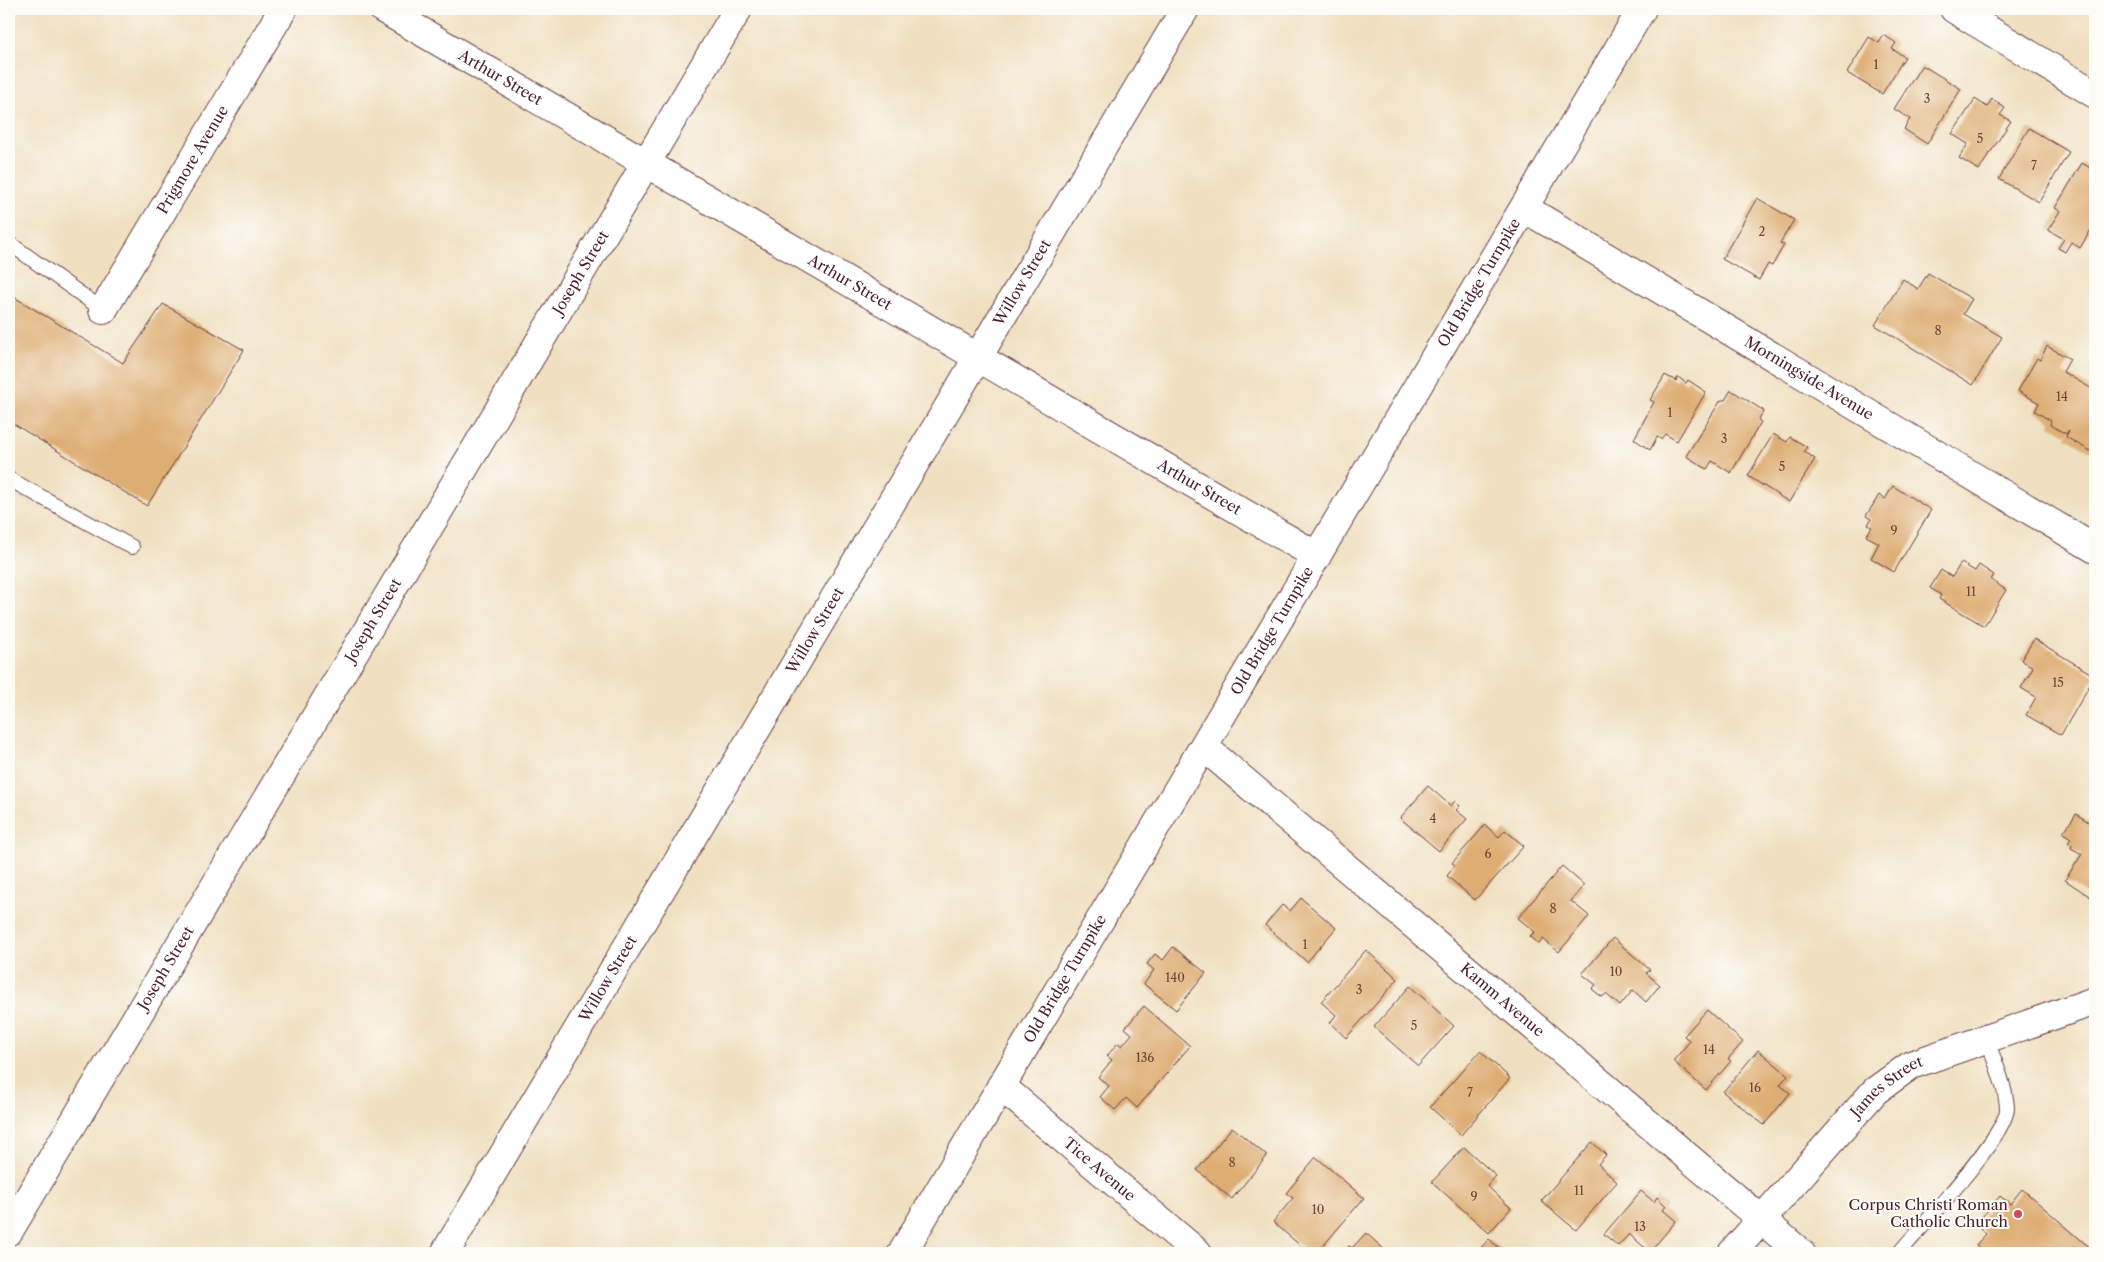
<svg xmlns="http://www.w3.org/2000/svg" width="2104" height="1262" viewBox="0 0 2104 1262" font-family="'Libre Caslon Text',serif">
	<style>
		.building { fill: #dead73 }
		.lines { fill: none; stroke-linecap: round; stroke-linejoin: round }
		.service-casing { stroke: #633c42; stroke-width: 16 }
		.minor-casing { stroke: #633c42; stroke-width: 30 }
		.tertiary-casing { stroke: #633c42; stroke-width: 30 }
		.service { stroke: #fff; stroke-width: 14 }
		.minor { stroke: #fff; stroke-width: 28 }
		.tertiary { stroke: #fff; stroke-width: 28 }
		.poi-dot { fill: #d1495b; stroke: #fdfcf7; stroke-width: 2 }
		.labels { text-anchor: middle; stroke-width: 4; stroke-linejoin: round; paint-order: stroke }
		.number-label { font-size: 12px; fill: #6f423d }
		.street-label { font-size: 15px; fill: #4a1f2b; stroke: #fdfcf7 }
		.poi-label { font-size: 15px; fill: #4a1f2b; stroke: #fdfcf7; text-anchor: end }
	</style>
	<rect width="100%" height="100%" fill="#fdfcf7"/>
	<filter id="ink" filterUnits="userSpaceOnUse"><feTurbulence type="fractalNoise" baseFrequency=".02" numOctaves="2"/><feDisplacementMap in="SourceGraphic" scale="10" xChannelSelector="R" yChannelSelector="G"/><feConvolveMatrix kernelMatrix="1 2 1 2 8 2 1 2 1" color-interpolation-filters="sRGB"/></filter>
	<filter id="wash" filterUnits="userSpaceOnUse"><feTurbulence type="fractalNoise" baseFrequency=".0096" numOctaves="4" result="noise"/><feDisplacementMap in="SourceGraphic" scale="20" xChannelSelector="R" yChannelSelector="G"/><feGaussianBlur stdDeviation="1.12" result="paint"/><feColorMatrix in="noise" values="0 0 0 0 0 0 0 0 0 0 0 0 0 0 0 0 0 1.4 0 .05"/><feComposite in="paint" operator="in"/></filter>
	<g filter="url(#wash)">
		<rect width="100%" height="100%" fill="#f0e0c1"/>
		<g id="blocks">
			<!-- building -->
			<g class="building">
				<path d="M 1884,35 L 1896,43 L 1892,49 L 1905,57 L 1882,94 L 1847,73 L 1869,37 L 1879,43 Z"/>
				<path d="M 1922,65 L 1961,89 L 1927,144 L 1904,129 L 1910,119 L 1894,109 Z"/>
				<path d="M 1975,99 L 1987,107 L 1992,99 L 2005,108 L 2000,115 L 2011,121 L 1979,170 L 1959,158 L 1968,144 L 1952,134 Z"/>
				<path d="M 2029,128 L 2069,152 L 2039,202 L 1999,179 Z"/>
				<path d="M 2082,163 L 2095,171 L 2095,223 L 2080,248 L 2071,242 L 2065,252 L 2058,248 L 2064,239 L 2048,230 L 2060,211 L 2055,208 Z"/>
				<path d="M 1757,198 L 1794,220 L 1780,243 L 1784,245 L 1772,266 L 1768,264 L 1759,280 L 1722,259 Z"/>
				<path d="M 1928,273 L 1972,299 L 1963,314 L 2002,337 L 1973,385 L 1875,325 L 1903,279 L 1918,289 Z"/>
				<path d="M 9,294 L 123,363 L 163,304 L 244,350 L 147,506 L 9,421 Z"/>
				<path d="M 2047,346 L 2070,359 L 2063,372 L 2094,390 L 2095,387 L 2095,442 L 2090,451 L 2066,437 L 2069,430 L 2066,434 L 2050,425 L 2051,421 L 2035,411 L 2039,403 L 2018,391 L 2037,358 L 2040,360 Z"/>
				<path d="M 1665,375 L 1676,381 L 1678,377 L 1686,383 L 1688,380 L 1706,392 L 1677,441 L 1665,434 L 1661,439 L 1657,437 L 1650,450 L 1634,439 L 1654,402 L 1650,400 Z"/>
				<path d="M 1731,390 L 1764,411 L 1758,420 L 1761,422 L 1731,473 L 1712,461 L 1707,469 L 1686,456 L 1721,400 L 1725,400 Z"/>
				<path d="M 1773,434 L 1787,442 L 1790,437 L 1807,447 L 1804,451 L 1815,459 L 1789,502 L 1748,476 Z"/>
				<path d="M 1893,486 L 1931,510 L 1894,572 L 1871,558 L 1879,543 L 1866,536 L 1872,527 L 1868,525 L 1871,519 L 1866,516 L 1879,495 L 1885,499 Z"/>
				<path d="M 1961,563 L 1975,571 L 1979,565 L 1994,575 L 1991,580 L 2006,590 L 1984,626 L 1939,599 L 1941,595 L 1930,588 L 1941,570 L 1952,577 Z"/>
				<path d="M 2034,639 L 2095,676 L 2061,735 L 2026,715 L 2036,697 L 2021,688 L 2033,667 L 2021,660 Z"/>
				<path d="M 1428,786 L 1451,806 L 1455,801 L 1460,806 L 1456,810 L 1467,819 L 1439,851 L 1400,818 Z"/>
				<path d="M 2076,814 L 2095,826 L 2095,900 L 2065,880 L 2082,854 L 2071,848 L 2072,845 L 2068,843 L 2071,838 L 2063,833 Z"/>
				<path d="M 1485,825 L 1499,837 L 1505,830 L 1524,846 L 1475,900 L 1447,876 L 1455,865 L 1452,863 Z"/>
				<path d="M 1562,866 L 1584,885 L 1571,901 L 1589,916 L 1559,952 L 1543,939 L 1539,944 L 1530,936 L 1535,932 L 1518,918 Z"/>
				<path d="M 1301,898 L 1336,928 L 1307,962 L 1265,925 L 1282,905 L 1290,911 Z"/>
				<path d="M 1613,938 L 1650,970 L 1646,973 L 1660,985 L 1646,1002 L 1633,990 L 1620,1006 L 1606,994 L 1602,997 L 1592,989 L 1596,985 L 1582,974 Z"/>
				<path d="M 1173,947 L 1206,973 L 1176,1010 L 1144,984 L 1154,970 L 1147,964 L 1155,954 L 1163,960 Z"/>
				<path d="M 1366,950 L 1398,979 L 1346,1038 L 1330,1023 L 1336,1015 L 1321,1002 Z"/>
				<path d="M 1410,986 L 1454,1026 L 1418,1066 L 1374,1027 Z"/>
				<path d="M 1144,1006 L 1190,1046 L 1137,1108 L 1126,1098 L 1115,1110 L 1100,1097 L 1109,1086 L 1098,1077 L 1112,1060 L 1107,1056 L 1118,1043 L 1122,1046 L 1132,1034 L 1125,1028 Z"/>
				<path d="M 1707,1010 L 1743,1042 L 1728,1059 L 1731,1061 L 1706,1090 L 1673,1061 L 1690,1041 L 1684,1036 Z"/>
				<path d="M 1758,1050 L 1788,1075 L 1780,1085 L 1790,1093 L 1764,1125 L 1723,1092 Z"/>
				<path d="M 1480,1051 L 1510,1078 L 1461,1135 L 1430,1107 Z"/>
				<path d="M 1232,1127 L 1267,1156 L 1232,1199 L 1197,1170 Z"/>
				<path d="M 1592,1142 L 1606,1155 L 1598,1164 L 1617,1182 L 1576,1230 L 1541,1201 Z"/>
				<path d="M 1464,1147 L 1496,1176 L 1487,1186 L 1511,1208 L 1489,1233 L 1432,1182 Z"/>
				<path d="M 1316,1157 L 1364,1198 L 1317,1253 L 1309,1253 L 1273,1222 L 1293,1198 L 1286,1193 Z"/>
				<path d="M 2022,1189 L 2095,1252 L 2095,1253 L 1986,1253 L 1976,1245 L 1986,1234 L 1976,1224 L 2000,1196 L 2010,1204 Z"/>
				<path d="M 1641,1191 L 1654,1202 L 1657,1197 L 1666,1206 L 1663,1210 L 1676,1221 L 1650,1252 L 1629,1234 L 1618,1246 L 1604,1234 Z"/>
				<path d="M 1366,1233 L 1388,1253 L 1343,1253 L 1349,1246 L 1352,1248 Z"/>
				<path d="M 1489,1239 L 1505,1253 L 1476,1253 Z"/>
			</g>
		</g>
	</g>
	<g filter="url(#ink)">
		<use href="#blocks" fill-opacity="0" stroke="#633c42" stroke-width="1"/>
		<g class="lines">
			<!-- service casing -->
			<g class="service-casing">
				<g id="service">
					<path d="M 9,243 L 103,310"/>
					<path d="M 9,479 L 132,547"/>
					<path d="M 1899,1253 C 1919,1229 2008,1134 2007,1108 C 2006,1087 1994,1058 1986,1039"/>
				</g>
			</g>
			<!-- minor casing -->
			<g class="minor-casing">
				<g id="minor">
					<path id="s1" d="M 383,9 L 1317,556"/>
					<path d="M 1954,9 L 2095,94"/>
					<path id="s2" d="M 1524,208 L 2095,549"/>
					<path id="s3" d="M 103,310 L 283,9"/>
					<path id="s4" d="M 1204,747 L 1801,1253"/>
					<path id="s5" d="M 1001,1086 L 1198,1253"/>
					<path id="s6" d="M 9,1231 L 738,9"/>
					<path id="s7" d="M 445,1253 L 1185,9"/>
					<path id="s8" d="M 1732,1253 L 1875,1091 L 1911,1065 L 2095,1001"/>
				</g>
			</g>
			<!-- tertiary casing -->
			<g class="tertiary-casing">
				<g id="tertiary">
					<path id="s9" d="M 902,1253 L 1642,9"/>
				</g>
			</g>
			<!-- service -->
			<use href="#service" class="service"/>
			<!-- minor -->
			<use href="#minor" class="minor"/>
			<!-- tertiary -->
			<use href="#tertiary" class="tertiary"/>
		</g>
	</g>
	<!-- markers -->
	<circle class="poi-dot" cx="2018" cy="1214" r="5"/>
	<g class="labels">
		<!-- number labels -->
		<g class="number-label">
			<text x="1876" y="69">1</text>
			<text x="1927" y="103">3</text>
			<text x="1980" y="143">5</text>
			<text x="2034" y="170">7</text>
			<text x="1762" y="236">2</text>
			<text x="1938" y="335">8</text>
			<text x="2062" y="401">14</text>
			<text x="1670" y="417">1</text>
			<text x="1724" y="443">3</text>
			<text x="1782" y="471">5</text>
			<text x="1894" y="535">9</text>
			<text x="1971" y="596">11</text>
			<text x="2058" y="687">15</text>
			<text x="1433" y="823">4</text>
			<text x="1488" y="858">6</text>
			<text x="1553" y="913">8</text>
			<text x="1305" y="949">1</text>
			<text x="1616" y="976">10</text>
			<text x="1175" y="982">140</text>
			<text x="1359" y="994">3</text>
			<text x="1414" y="1030">5</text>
			<text x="1709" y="1054">14</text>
			<text x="1145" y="1062">136</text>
			<text x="1755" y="1092">16</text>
			<text x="1470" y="1097">7</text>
			<text x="1232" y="1167">8</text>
			<text x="1579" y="1195">11</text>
			<text x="1474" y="1201">9</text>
			<text x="1318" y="1214">10</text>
			<text x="1640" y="1231">13</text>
		</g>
		<!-- street labels -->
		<g class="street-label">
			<text dy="5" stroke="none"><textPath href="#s1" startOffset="136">Arthur Street</textPath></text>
			<text dy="5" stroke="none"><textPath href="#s3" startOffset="175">Prigmore Avenue</textPath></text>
			<text dy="5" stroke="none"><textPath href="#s6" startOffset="1116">Joseph Street</textPath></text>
			<text dy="5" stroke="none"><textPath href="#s1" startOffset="541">Arthur Street</textPath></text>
			<text dy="5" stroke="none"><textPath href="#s7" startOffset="1129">Willow Street</textPath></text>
			<text dy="5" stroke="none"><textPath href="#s9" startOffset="1129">Old Bridge Turnpike</textPath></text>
			<text dy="5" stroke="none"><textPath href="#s2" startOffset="332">Morningside Avenue</textPath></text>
			<text dy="5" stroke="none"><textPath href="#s1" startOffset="946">Arthur Street</textPath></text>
			<text dy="5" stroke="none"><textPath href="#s6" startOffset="711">Joseph Street</textPath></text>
			<text dy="5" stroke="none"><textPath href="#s7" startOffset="724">Willow Street</textPath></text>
			<text dy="5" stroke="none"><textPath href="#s9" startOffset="724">Old Bridge Turnpike</textPath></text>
			<text dy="5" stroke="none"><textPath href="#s6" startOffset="306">Joseph Street</textPath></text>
			<text dy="5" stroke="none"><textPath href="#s7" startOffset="319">Willow Street</textPath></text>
			<text dy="5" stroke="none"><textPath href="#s9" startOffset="319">Old Bridge Turnpike</textPath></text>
			<text dy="5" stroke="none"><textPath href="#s4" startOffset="391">Kamm Avenue</textPath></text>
			<text dy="5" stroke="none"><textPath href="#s8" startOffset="228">James Street</textPath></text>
			<text dy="5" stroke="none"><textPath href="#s5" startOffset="129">Tice Avenue</textPath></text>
		</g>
		<!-- poi labels -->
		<g class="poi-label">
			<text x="2008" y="1210">Corpus Christi Roman<tspan x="2008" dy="17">Catholic Church</tspan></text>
		</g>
	</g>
	<!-- margin -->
	<rect width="2104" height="1262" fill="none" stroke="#fdfcf7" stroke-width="30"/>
</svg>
